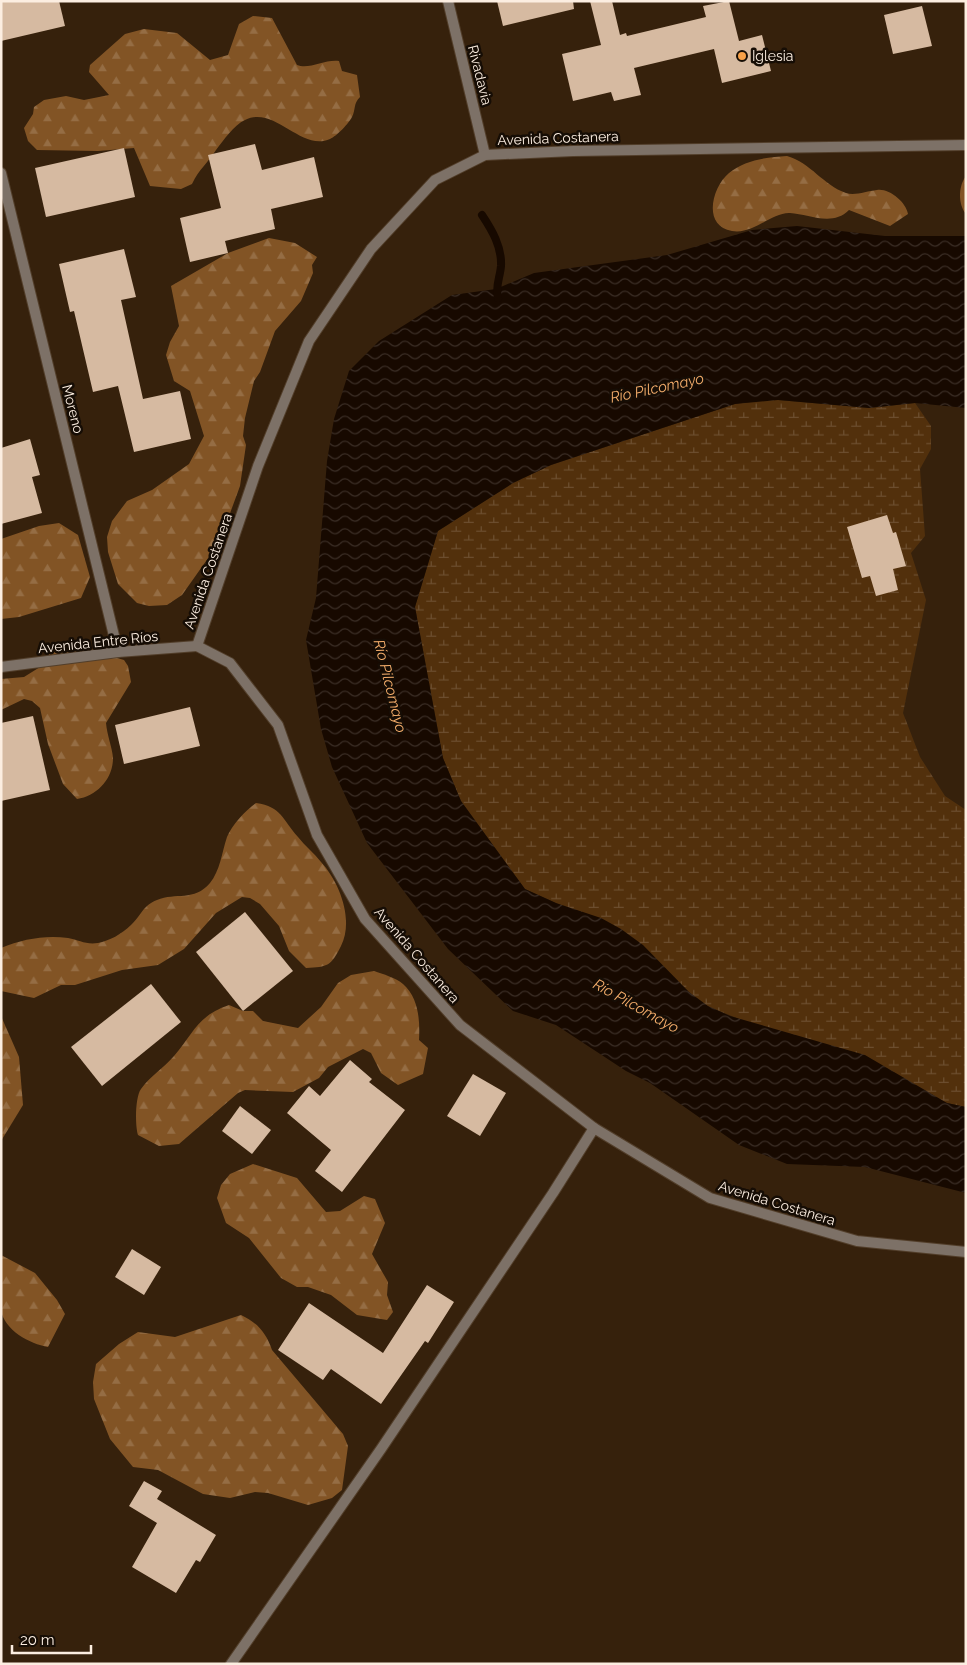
<svg xmlns="http://www.w3.org/2000/svg" width="967" height="1665" viewBox="0 0 967 1665" font-family="Raleway,sans-serif">
	<style>
		.forest { fill: url(#forest-firs) }
		.wetland { fill: url(#wetland-marsh) }
		.water { fill: url(#water-waves) }
		.lines { fill: none; stroke-linecap: round; stroke-linejoin: round }
		.stream { stroke: #170900; stroke-width: 8 }
		.building { fill: #d6baa1 }
		.minor-casing { stroke: #523e2a; stroke-width: 12 }
		.tertiary-casing { stroke: #523e2a; stroke-width: 12 }
		.minor { stroke: #7d7167; stroke-width: 10 }
		.tertiary { stroke: #7d7167; stroke-width: 10 }
		.poi-dot { fill: #f7a149; stroke: #160d05; stroke-width: 2 }
		.labels { text-anchor: middle; stroke-width: 5; stroke-linejoin: round; paint-order: stroke }
		.poi-label { font-size: 14px; fill: #fceee1; stroke: #160d05; text-anchor: start }
		.street-label { font-size: 14px; fill: #fceee1; stroke: #160d05 }
		.water-label { font-size: 15px; font-style: italic; fill: #f4ad6b; stroke: #160d05 }
	</style>
	<defs>
		<pattern id="forest-firs" width="22" height="20" patternUnits="userSpaceOnUse" patternTransform="scale(1.25)"><rect width="22" height="20" fill="#825425"/><path d="M5 1l3.5 6h-7zM16 11l3.5 6h-7z" fill="#956d44"/></pattern>
		<pattern id="wetland-marsh" width="20" height="14" patternUnits="userSpaceOnUse" patternTransform="scale(1.25)"><rect width="20" height="14" fill="#52300c"/><path d="M1 5h8M5 5V1M11 12h8M15 12V8" fill="none" stroke="#6c4e2f"/></pattern>
		<pattern id="water-waves" width="16" height="10" patternUnits="userSpaceOnUse" patternTransform="scale(1.25)"><rect width="16" height="10" fill="#170900"/><path d="M0 5q4-4 8 0t8 0" fill="none" stroke="#3a2d25"/></pattern>
	</defs>
	<rect width="100%" height="100%" fill="#36210c"/>
	<!-- forest -->
	<g class="forest">
		<path d="M 253,16 L 272,18 L 297,65 C 309,70 325,59 339,61 L 342,71 L 357,75 L 360,97 C 353,104 356,109 352,117 C 349,123 337,136 330,139 C 301,152 275,105 245,120 C 234,125 223,141 216,150 C 207,164 199,169 192,184 L 181,189 L 150,186 L 134,148 L 98,151 L 37,150 L 28,141 L 24,128 L 33,114 L 34,107 L 44,100 L 66,96 L 84,100 L 109,95 L 89,72 L 90,65 L 125,34 L 144,29 L 177,33 L 210,60 L 228,55 L 239,24 Z"/>
		<path d="M 787,156 C 811,163 823,185 846,193 C 855,196 867,191 877,190 C 889,188 906,202 908,214 L 890,226 L 849,210 C 832,227 809,214 790,213 C 772,212 753,235 732,231 C 702,226 712,187 729,173 C 745,160 768,157 787,156 Z"/>
		<path d="M 966,176 L 966,214 C 958,205 958,186 966,176 Z"/>
		<path d="M 269,238 L 295,243 L 317,257 L 312,265 L 313,273 L 301,301 L 275,331 L 260,372 L 254,381 L 245,418 L 243,436 L 246,445 L 240,486 L 225,527 L 211,554 L 182,595 L 167,605 L 149,606 L 137,603 L 118,584 L 108,552 L 107,537 L 112,521 L 127,501 L 152,490 L 189,464 L 204,436 L 190,391 L 174,381 L 166,355 L 170,342 L 179,326 L 171,286 L 228,253 Z"/>
		<path d="M 59,523 L 78,535 L 90,577 L 81,598 L 19,617 L 1,619 L 1,539 L 39,526 Z"/>
		<path d="M 67,644 L 124,660 L 128,666 L 131,682 L 106,723 C 107,735 112,747 113,758 C 113,779 97,796 77,799 L 63,784 L 48,744 L 40,708 L 32,701 L 24,699 L 1,710 L 1,679 L 24,677 L 40,667 L 53,648 Z"/>
		<path d="M 256,803 C 282,807 282,819 298,837 C 305,846 314,853 321,862 C 340,883 354,920 341,946 C 331,966 328,967 306,968 L 289,951 L 279,926 L 260,904 L 250,898 L 242,897 L 216,913 L 184,949 L 158,965 L 122,970 L 75,985 L 61,985 L 34,998 L 1,991 L 1,948 C 23,939 45,935 68,938 C 79,940 86,945 98,943 C 109,941 122,934 131,925 C 141,916 143,905 157,900 C 176,892 194,902 210,883 C 220,871 222,852 227,837 C 232,825 245,811 256,803 Z"/>
		<path d="M 374,971 C 383,974 396,978 403,984 C 419,998 420,1021 419,1040 L 428,1048 L 423,1074 L 398,1085 L 381,1073 L 371,1053 L 363,1049 L 328,1067 L 319,1078 L 293,1092 L 245,1090 L 238,1093 L 179,1144 L 159,1146 L 138,1135 C 135,1126 135,1097 141,1089 C 149,1077 164,1068 174,1056 C 194,1033 197,1016 229,1005 L 243,1011 L 253,1011 L 263,1021 L 298,1028 L 321,1007 L 338,983 L 351,975 Z"/>
		<path d="M 1,1016 L 19,1057 L 23,1105 L 1,1141 Z"/>
		<path d="M 253,1164 L 297,1178 L 326,1212 L 340,1211 L 364,1196 L 375,1199 L 385,1223 L 372,1254 L 388,1282 L 387,1295 L 393,1312 L 387,1320 L 357,1315 L 331,1295 L 308,1287 L 297,1287 L 281,1278 L 249,1238 L 226,1223 L 217,1198 L 221,1185 L 230,1174 Z"/>
		<path d="M 1,1255 L 35,1273 L 57,1300 L 65,1314 L 48,1347 C 30,1344 4,1330 1,1310 C 0,1293 1,1273 1,1255 Z"/>
		<path d="M 241,1315 C 258,1323 266,1333 272,1350 L 343,1434 L 348,1446 L 342,1490 L 332,1498 L 308,1505 L 268,1493 L 255,1492 L 230,1498 L 203,1494 L 158,1470 L 133,1467 L 110,1439 L 94,1399 L 93,1382 L 96,1364 L 119,1344 L 138,1332 L 175,1337 Z"/>
	</g>
	<!-- wetland -->
	<path class="wetland" d="M 756,400 L 778,400 L 869,408 L 915,403 L 931,426 L 931,449 L 920,469 L 925,536 L 911,553 L 926,600 L 903,713 L 920,757 L 945,796 L 966,810 L 966,1107 L 947,1103 L 707,1006 L 556,903 L 525,889 L 461,801 L 443,758 L 415,607 L 438,531 L 513,483 L 551,465 L 735,404 Z"/>
	<!-- water -->
	<path class="water" d="M 797,226 L 885,236 L 966,236 L 966,408 L 915,403 L 869,408 L 778,400 L 735,404 L 551,465 L 513,483 L 438,531 L 415,607 L 443,758 L 461,801 L 525,889 L 556,903 L 601,918 L 621,929 L 643,945 L 689,992 L 708,1006 L 730,1016 L 865,1055 L 947,1103 L 966,1107 L 966,1193 L 865,1167 L 787,1164 L 739,1145 L 650,1083 L 626,1071 L 556,1025 L 513,1011 L 448,949 L 367,843 L 332,767 L 321,729 L 306,640 L 316,598 L 327,461 L 334,419 L 349,371 L 379,341 L 452,295 L 496,289 L 534,273 L 667,255 L 752,230 Z"/>
	<g class="lines">
		<!-- stream -->
		<path class="stream" d="M 482,215 C 492,230 502,247 501,266 C 500,278 495,286 498,298"/>
	</g>
	<!-- building -->
	<g class="building">
		<path d="M 1,1 L 59,1 L 65,26 L 1,41 Z"/>
		<path d="M 497,1 L 573,1 L 574,9 L 503,26 Z"/>
		<path d="M 590,1 L 612,1 L 620,35 L 626,33 L 627,36 L 706,17 L 703,6 L 729,1 L 739,41 L 762,35 L 771,71 L 722,83 L 714,49 L 634,68 L 641,95 L 614,101 L 611,92 L 573,101 L 562,54 L 601,45 Z"/>
		<path d="M 922,6 L 932,46 L 893,54 L 884,15 Z"/>
		<path d="M 255,144 L 262,170 L 314,157 L 323,197 L 271,209 L 275,229 L 225,241 L 228,253 L 190,262 L 180,218 L 221,208 L 208,155 Z"/>
		<path d="M 124,148 L 135,197 L 46,217 L 35,168 Z"/>
		<path d="M 124,249 L 136,297 L 121,300 L 143,399 L 180,391 L 191,439 L 134,452 L 118,386 L 93,392 L 74,311 L 70,312 L 59,264 Z"/>
		<path d="M 30,439 L 40,475 L 32,477 L 42,513 L 1,524 L 1,448 Z"/>
		<path d="M 887,515 L 893,533 L 896,532 L 906,566 L 893,569 L 898,590 L 876,596 L 870,576 L 862,578 L 847,527 Z"/>
		<path d="M 190,707 L 200,746 L 124,764 L 115,725 Z"/>
		<path d="M 33,716 L 50,790 L 1,801 L 1,723 Z"/>
		<path d="M 245,912 L 293,971 L 243,1011 L 196,952 Z"/>
		<path d="M 151,984 L 181,1022 L 102,1086 L 71,1047 Z"/>
		<path d="M 350,1060 L 372,1079 L 369,1082 L 405,1110 L 342,1192 L 315,1171 L 331,1150 L 287,1113 L 309,1086 L 320,1096 Z"/>
		<path d="M 473,1074 L 506,1093 L 480,1136 L 447,1116 Z"/>
		<path d="M 240,1106 L 271,1130 L 252,1154 L 222,1131 Z"/>
		<path d="M 132,1249 L 161,1267 L 144,1295 L 115,1277 Z"/>
		<path d="M 427,1285 L 454,1302 L 428,1343 L 425,1341 L 381,1404 L 331,1369 L 323,1380 L 278,1350 L 309,1303 L 383,1353 Z"/>
		<path d="M 144,1481 L 162,1491 L 157,1499 L 216,1535 L 200,1562 L 196,1560 L 176,1593 L 132,1567 L 157,1523 L 129,1506 Z"/>
	</g>
	<g class="lines">
		<!-- minor casing -->
		<g class="minor-casing">
			<g id="minor">
				<path d="M 448,1 L 485,155"/>
				<path d="M 1,173 L 118,652"/>
				<path d="M 231,1664 L 381,1449 L 553,1193 L 594,1128"/>
			</g>
		</g>
		<!-- tertiary casing -->
		<g class="tertiary-casing">
			<g id="tertiary">
				<path d="M 197,646 L 258,466 L 309,341 L 371,249 L 435,180 L 485,155 L 573,151 L 966,145"/>
				<path d="M 197,646 L 230,663 L 278,725 L 317,835 L 365,919 L 460,1025 L 594,1128 L 710,1198 L 857,1241 L 966,1252"/>
				<path d="M 1,667 L 118,652 L 197,646"/>
			</g>
		</g>
		<!-- minor -->
		<use href="#minor" class="minor"/>
		<!-- tertiary -->
		<use href="#tertiary" class="tertiary"/>
	</g>
	<!-- markers -->
	<circle class="poi-dot" cx="742" cy="56" r="5"/>
	<g class="labels">
		<!-- poi labels -->
		<g class="poi-label">
			<text x="752" y="61">Iglesia</text>
		</g>
		<!-- street labels -->
		<g class="street-label">
			<text transform="translate(480 75) rotate(76)" y="5">Rivadavia</text>
			<text transform="translate(558 138) rotate(-2)" y="5">Avenida Costanera</text>
			<text transform="translate(73 409) rotate(76)" y="5">Moreno</text>
			<text transform="translate(208 571) rotate(-71)" y="5">Avenida Costanera</text>
			<text transform="translate(98 642) rotate(-6)" y="5">Avenida Entre Ríos</text>
			<text transform="translate(417 955) rotate(49)" y="5">Avenida Costanera</text>
			<text transform="translate(777 1203) rotate(17)" y="5">Avenida Costanera</text>
		</g>
		<!-- water labels -->
		<g class="water-label">
			<text transform="translate(657 388) rotate(-12)" y="5">Río Pilcomayo</text>
			<text transform="translate(390 686) rotate(76)" y="5">Río Pilcomayo</text>
			<text transform="translate(636 1006) rotate(29)" y="5">Río Pilcomayo</text>
		</g>
	</g>
	<!-- border -->
	<rect width="967" height="1665" fill="none" stroke="#fceee1" stroke-width="5"/>
	<!-- scale -->
	<path d="M12 1645v8h79v-8" fill="none" stroke="#fceee1" stroke-width="2.5"/>
	<text x="20" y="1645" font-size="15" fill="#fceee1" stroke="#160d05" stroke-width="4" paint-order="stroke">20 m</text>
</svg>
